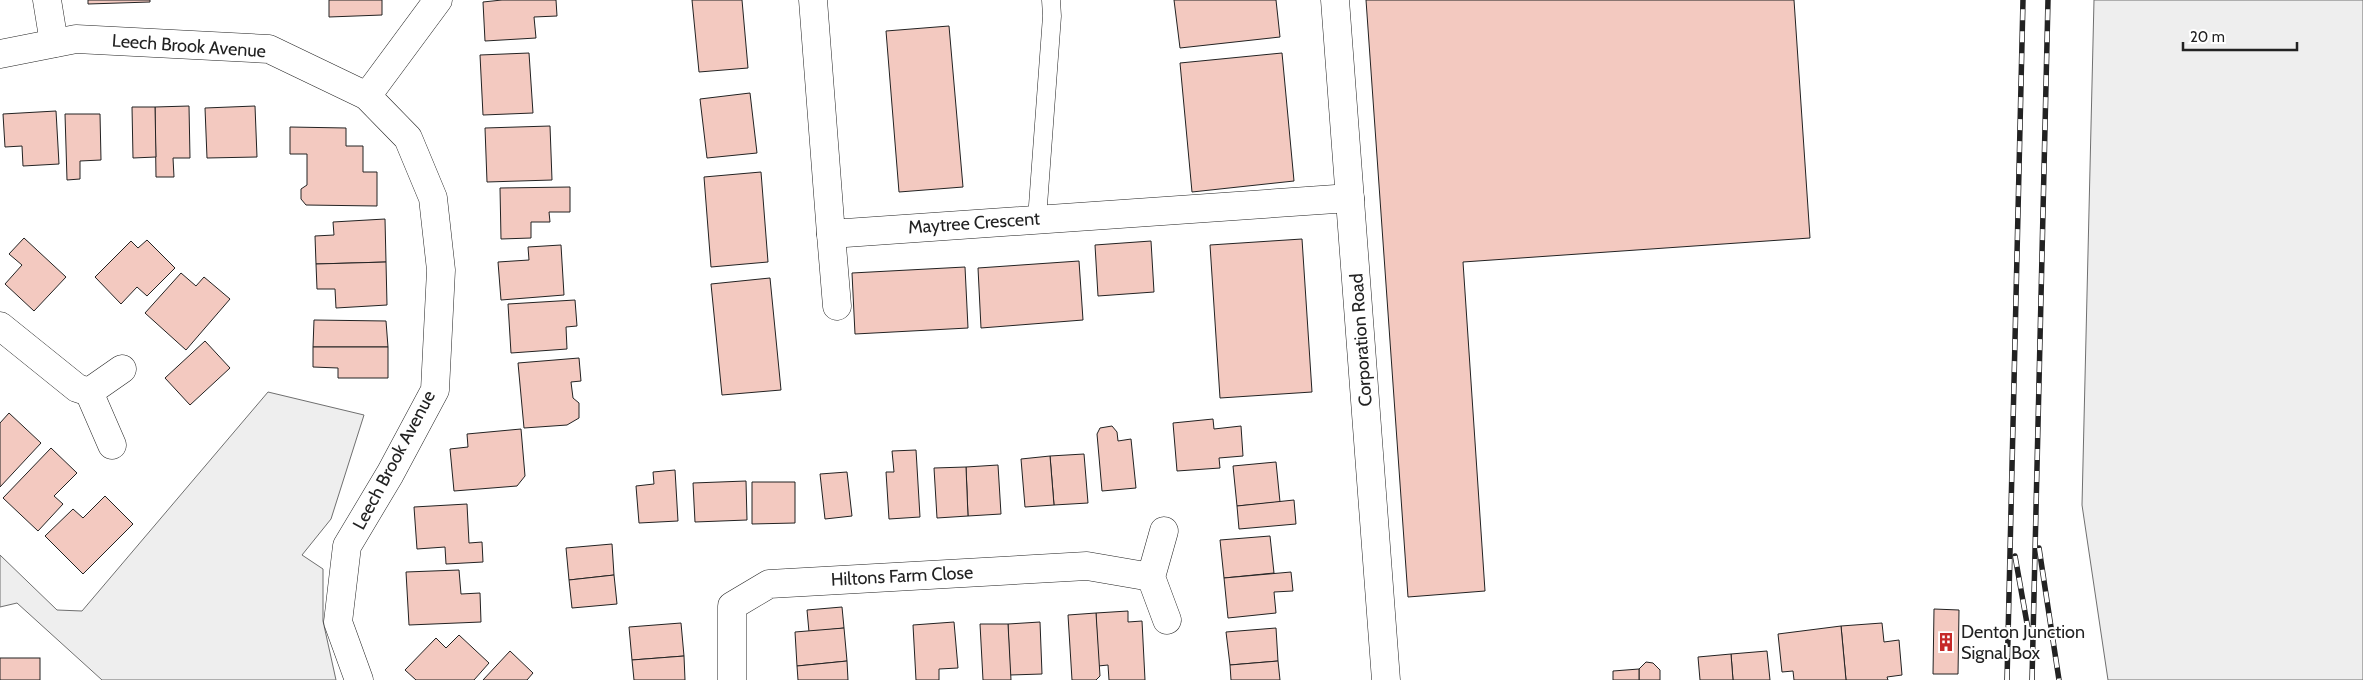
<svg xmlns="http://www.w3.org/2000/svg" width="2363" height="680" viewBox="0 0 2363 680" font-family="Cabin,sans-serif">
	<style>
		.green { fill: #eee; stroke: #6f6f6f }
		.building { fill: #f3c9c0; stroke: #222 }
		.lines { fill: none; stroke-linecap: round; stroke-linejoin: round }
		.lane-casing { stroke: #222; stroke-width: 19 }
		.street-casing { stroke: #222; stroke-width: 29 }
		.secondary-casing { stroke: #222; stroke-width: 29 }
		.lane { stroke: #fff; stroke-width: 18 }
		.street { stroke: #fff; stroke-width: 28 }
		.secondary { stroke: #fff; stroke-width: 28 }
		.rail-casing { stroke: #222; stroke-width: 5.5 }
		.rail { stroke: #fff; stroke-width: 4; stroke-dasharray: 11; stroke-linecap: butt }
		.labels { text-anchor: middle; stroke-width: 4; stroke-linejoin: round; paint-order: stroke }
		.street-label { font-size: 18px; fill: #222; stroke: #fff }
		.poi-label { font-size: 18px; fill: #222; stroke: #fff; text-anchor: start }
	</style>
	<rect width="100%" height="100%" fill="#fff"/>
	<!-- green -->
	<g class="green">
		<path d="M 2094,0 L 2363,0 L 2363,680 L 2108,680 L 2082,505 Z"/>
		<path d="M 268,392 L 364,415 L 331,519 L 302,555 L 323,569 L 323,621 L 336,680 L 102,680 L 17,603 L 0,607 L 0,555 L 57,610 L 82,611 Z"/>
	</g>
	<!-- building -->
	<g class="building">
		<path d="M 88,0 L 150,0 L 150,2 L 88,4 Z"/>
		<path d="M 329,0 L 382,0 L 382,15 L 329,17 Z"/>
		<path d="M 502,0 L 556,0 L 557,16 L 534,17 L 536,38 L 485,41 L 483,2 Z"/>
		<path d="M 692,0 L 742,0 L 748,68 L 699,72 Z"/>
		<path d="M 1174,0 L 1276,0 L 1280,37 L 1180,48 Z"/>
		<path d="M 1366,0 L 1794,0 L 1810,238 L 1463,262 L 1485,591 L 1408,597 Z"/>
		<path d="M 949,26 L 963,187 L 899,192 L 886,31 Z"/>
		<path d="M 529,53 L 533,113 L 483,115 L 480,55 Z"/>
		<path d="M 1282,53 L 1294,181 L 1192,192 L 1180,63 Z"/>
		<path d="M 750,93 L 757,153 L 707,158 L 700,99 Z"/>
		<path d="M 189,106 L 190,158 L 173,158 L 174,177 L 156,177 L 155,107 Z"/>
		<path d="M 255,106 L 257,157 L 207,158 L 205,108 Z"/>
		<path d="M 132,107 L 155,107 L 156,157 L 133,158 Z"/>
		<path d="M 56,111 L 59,164 L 23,166 L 22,146 L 5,147 L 3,114 Z"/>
		<path d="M 65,114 L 100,114 L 101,160 L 80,161 L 80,179 L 67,180 Z"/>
		<path d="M 550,126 L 552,180 L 487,182 L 485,128 Z"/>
		<path d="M 290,127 L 346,128 L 346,146 L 363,146 L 363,172 L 377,172 L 377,206 L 306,205 L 301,199 L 301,189 L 307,185 L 307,154 L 290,154 Z"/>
		<path d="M 761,172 L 768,262 L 711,267 L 704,177 Z"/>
		<path d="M 570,187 L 570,212 L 549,212 L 550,222 L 531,222 L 531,238 L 501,239 L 500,188 Z"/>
		<path d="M 385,219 L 386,262 L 316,264 L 315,236 L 334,235 L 333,222 Z"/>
		<path d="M 24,238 L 66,277 L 34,311 L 5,284 L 22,265 L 9,254 Z"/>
		<path d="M 1302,239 L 1312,392 L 1220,398 L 1210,245 Z"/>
		<path d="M 147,240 L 175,268 L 147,296 L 137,287 L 121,304 L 95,277 L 131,241 L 138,248 Z"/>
		<path d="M 1151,241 L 1154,292 L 1098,296 L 1095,245 Z"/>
		<path d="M 561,245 L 564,295 L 501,300 L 498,262 L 529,260 L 528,247 Z"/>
		<path d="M 1079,261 L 1083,320 L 981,328 L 978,268 Z"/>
		<path d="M 386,262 L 387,305 L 336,308 L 335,289 L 317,289 L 316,264 Z"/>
		<path d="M 965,267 L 968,328 L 855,334 L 852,273 Z"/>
		<path d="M 181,273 L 196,286 L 204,277 L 230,299 L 186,350 L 145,313 Z"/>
		<path d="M 770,278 L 781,390 L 722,395 L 711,284 Z"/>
		<path d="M 575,300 L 577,326 L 566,327 L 567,349 L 511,353 L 508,304 Z"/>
		<path d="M 314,320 L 386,321 L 388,347 L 313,347 Z"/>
		<path d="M 205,341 L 230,368 L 190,405 L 165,378 Z"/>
		<path d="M 313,347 L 388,347 L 388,378 L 338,378 L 338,368 L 313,367 Z"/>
		<path d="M 579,358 L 581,381 L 571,382 L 573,398 L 579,403 L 579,418 L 567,425 L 524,428 L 518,363 Z"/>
		<path d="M 9,413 L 41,443 L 0,487 L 0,423 Z"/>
		<path d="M 1213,419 L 1214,429 L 1241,426 L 1243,456 L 1219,458 L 1220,468 L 1177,471 L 1173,423 Z"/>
		<path d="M 1112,426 L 1117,432 L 1118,441 L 1131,439 L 1136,488 L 1102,491 L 1097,434 L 1100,428 Z"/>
		<path d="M 521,429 L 525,476 L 517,486 L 454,491 L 450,449 L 468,447 L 467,434 Z"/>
		<path d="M 51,448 L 77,473 L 54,496 L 63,504 L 38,531 L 3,498 Z"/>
		<path d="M 916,450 L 920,517 L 889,519 L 886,472 L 894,472 L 892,451 Z"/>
		<path d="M 1084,454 L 1088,503 L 1054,505 L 1050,456 Z"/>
		<path d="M 1050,456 L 1054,505 L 1025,507 L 1021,459 Z"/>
		<path d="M 1276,462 L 1280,502 L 1237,506 L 1233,466 Z"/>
		<path d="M 998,465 L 1001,514 L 968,516 L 966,467 Z"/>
		<path d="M 966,467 L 968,516 L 937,518 L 934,468 Z"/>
		<path d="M 675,470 L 678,521 L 639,523 L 636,486 L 654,484 L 653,472 Z"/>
		<path d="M 847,472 L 852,516 L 825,519 L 820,474 Z"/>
		<path d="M 746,481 L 747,520 L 695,522 L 693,483 Z"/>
		<path d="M 752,482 L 795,482 L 795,523 L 752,524 Z"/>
		<path d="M 105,496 L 133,524 L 83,574 L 45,536 L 73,509 L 83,518 Z"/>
		<path d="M 1294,500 L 1296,524 L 1239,529 L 1237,506 Z"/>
		<path d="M 467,504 L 469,543 L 482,542 L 483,562 L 446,564 L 445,547 L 417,549 L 414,507 Z"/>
		<path d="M 1270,536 L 1274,573 L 1224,578 L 1220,540 Z"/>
		<path d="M 612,544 L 614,575 L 569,580 L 566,548 Z"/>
		<path d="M 459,570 L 461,594 L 480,593 L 481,622 L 409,625 L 406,572 Z"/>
		<path d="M 1291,572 L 1293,591 L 1274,592 L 1276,613 L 1228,618 L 1224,578 Z"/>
		<path d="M 614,575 L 617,604 L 572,608 L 569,580 Z"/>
		<path d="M 842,607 L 844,628 L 809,632 L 807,610 Z"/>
		<path d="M 1934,609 L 1959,610 L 1958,674 L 1933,674 Z"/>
		<path d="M 1128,611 L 1128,622 L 1142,621 L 1145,680 L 1109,680 L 1108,665 L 1098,666 L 1096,613 Z"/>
		<path d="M 1096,613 L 1100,676 L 1096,680 L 1072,680 L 1068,615 Z"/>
		<path d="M 954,622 L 958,668 L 939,669 L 939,680 L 916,680 L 913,625 Z"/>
		<path d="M 1040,622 L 1042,674 L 1010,675 L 1008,624 Z"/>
		<path d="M 681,623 L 684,656 L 632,660 L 629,627 Z"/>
		<path d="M 1882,623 L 1884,642 L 1899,640 L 1902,675 L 1887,677 L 1888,680 L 1846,680 L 1841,626 Z"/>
		<path d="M 980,624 L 1008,624 L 1011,680 L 983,680 Z"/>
		<path d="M 1841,626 L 1846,680 L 1794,680 L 1793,671 L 1782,672 L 1778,634 Z"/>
		<path d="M 844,628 L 847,661 L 797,666 L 795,632 Z"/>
		<path d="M 1276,628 L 1278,661 L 1230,665 L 1226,632 Z"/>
		<path d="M 459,635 L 489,663 L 474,680 L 416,680 L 405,670 L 436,638 L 446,648 Z"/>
		<path d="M 510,651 L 533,673 L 527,680 L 483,680 Z"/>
		<path d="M 1767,651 L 1770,680 L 1733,680 L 1731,654 Z"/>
		<path d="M 1731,654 L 1733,680 L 1700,680 L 1698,657 Z"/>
		<path d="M 684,656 L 685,680 L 634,680 L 632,660 Z"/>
		<rect x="0" y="658" width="40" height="22"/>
		<path d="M 847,661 L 848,680 L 798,680 L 797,666 Z"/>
		<path d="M 1278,661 L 1280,680 L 1231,680 L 1230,665 Z"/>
		<path d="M 1646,662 L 1653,663 L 1660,670 L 1660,680 L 1639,680 L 1639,669 Z"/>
		<path d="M 1639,669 L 1639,680 L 1613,680 L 1613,671 Z"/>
	</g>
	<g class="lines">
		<!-- lane casing -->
		<g class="lane-casing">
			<path id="lane" d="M 1037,219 L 1052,16 L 1051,0"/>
		</g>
		<!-- street casing -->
		<g class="street-casing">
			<g id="street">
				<path d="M 47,0 L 54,43"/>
				<path d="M 813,0 L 831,234 L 1350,198"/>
				<path d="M 0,54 L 76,39 L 269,49 L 367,96 L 408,138 L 433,198 L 441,270 L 435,390 L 390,474 L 347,546 L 338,622 L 359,680"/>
				<path d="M 367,96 L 438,0"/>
				<path d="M 831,234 L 837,306"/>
				<path d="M 0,326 L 77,388 L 89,392 L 112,445"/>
				<path d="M 89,392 L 122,369"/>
				<path d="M 1164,531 L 1151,577 L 1167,620"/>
				<path d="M 732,680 L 732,606 L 769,584 L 1087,566 L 1151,577"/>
			</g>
		</g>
		<!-- secondary casing -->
		<g class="secondary-casing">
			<path id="secondary" d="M 1335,0 L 1386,680"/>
		</g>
		<!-- lane -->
		<use href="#lane" class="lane"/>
		<!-- street -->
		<use href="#street" class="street"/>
		<!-- secondary -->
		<use href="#secondary" class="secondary"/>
		<!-- rail casing -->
		<g class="rail-casing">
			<g id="rail">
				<path d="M 2039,548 L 2059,680"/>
				<path d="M 2015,556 L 2028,629"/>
				<path d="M 2007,680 L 2023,0"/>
				<path d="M 2032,680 L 2048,0"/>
			</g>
		</g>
		<!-- rail -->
		<use href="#rail" class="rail"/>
	</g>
	<!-- icons -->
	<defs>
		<g id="building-bare" transform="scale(1.5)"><path d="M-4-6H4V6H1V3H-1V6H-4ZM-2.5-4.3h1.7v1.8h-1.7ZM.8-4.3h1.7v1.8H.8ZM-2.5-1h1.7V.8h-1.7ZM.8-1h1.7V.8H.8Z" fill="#c62828" stroke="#fff" stroke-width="2.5" paint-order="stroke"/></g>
	</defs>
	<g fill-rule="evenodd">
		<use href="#building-bare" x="1946" y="642"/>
	</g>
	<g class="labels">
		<!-- street labels -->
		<g class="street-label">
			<text transform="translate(189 46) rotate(4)" y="6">Leech Brook Avenue</text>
			<text transform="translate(974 223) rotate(-4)" y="6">Maytree Crescent</text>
			<text transform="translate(1361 340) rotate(-94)" y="6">Corporation Road</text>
			<text transform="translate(394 460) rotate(-62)" y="6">Leech Brook Avenue</text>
			<text transform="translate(902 576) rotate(-3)" y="6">Hiltons Farm Close</text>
		</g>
		<!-- poi labels -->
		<g class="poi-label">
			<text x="1961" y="638">Denton Junction<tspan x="1961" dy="21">Signal Box</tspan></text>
		</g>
	</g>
	<!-- scale -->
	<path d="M2183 42v8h114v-8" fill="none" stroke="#222222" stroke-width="2.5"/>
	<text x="2190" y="42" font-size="15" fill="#222222" stroke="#ffffff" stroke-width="4" paint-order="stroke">20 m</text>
</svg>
